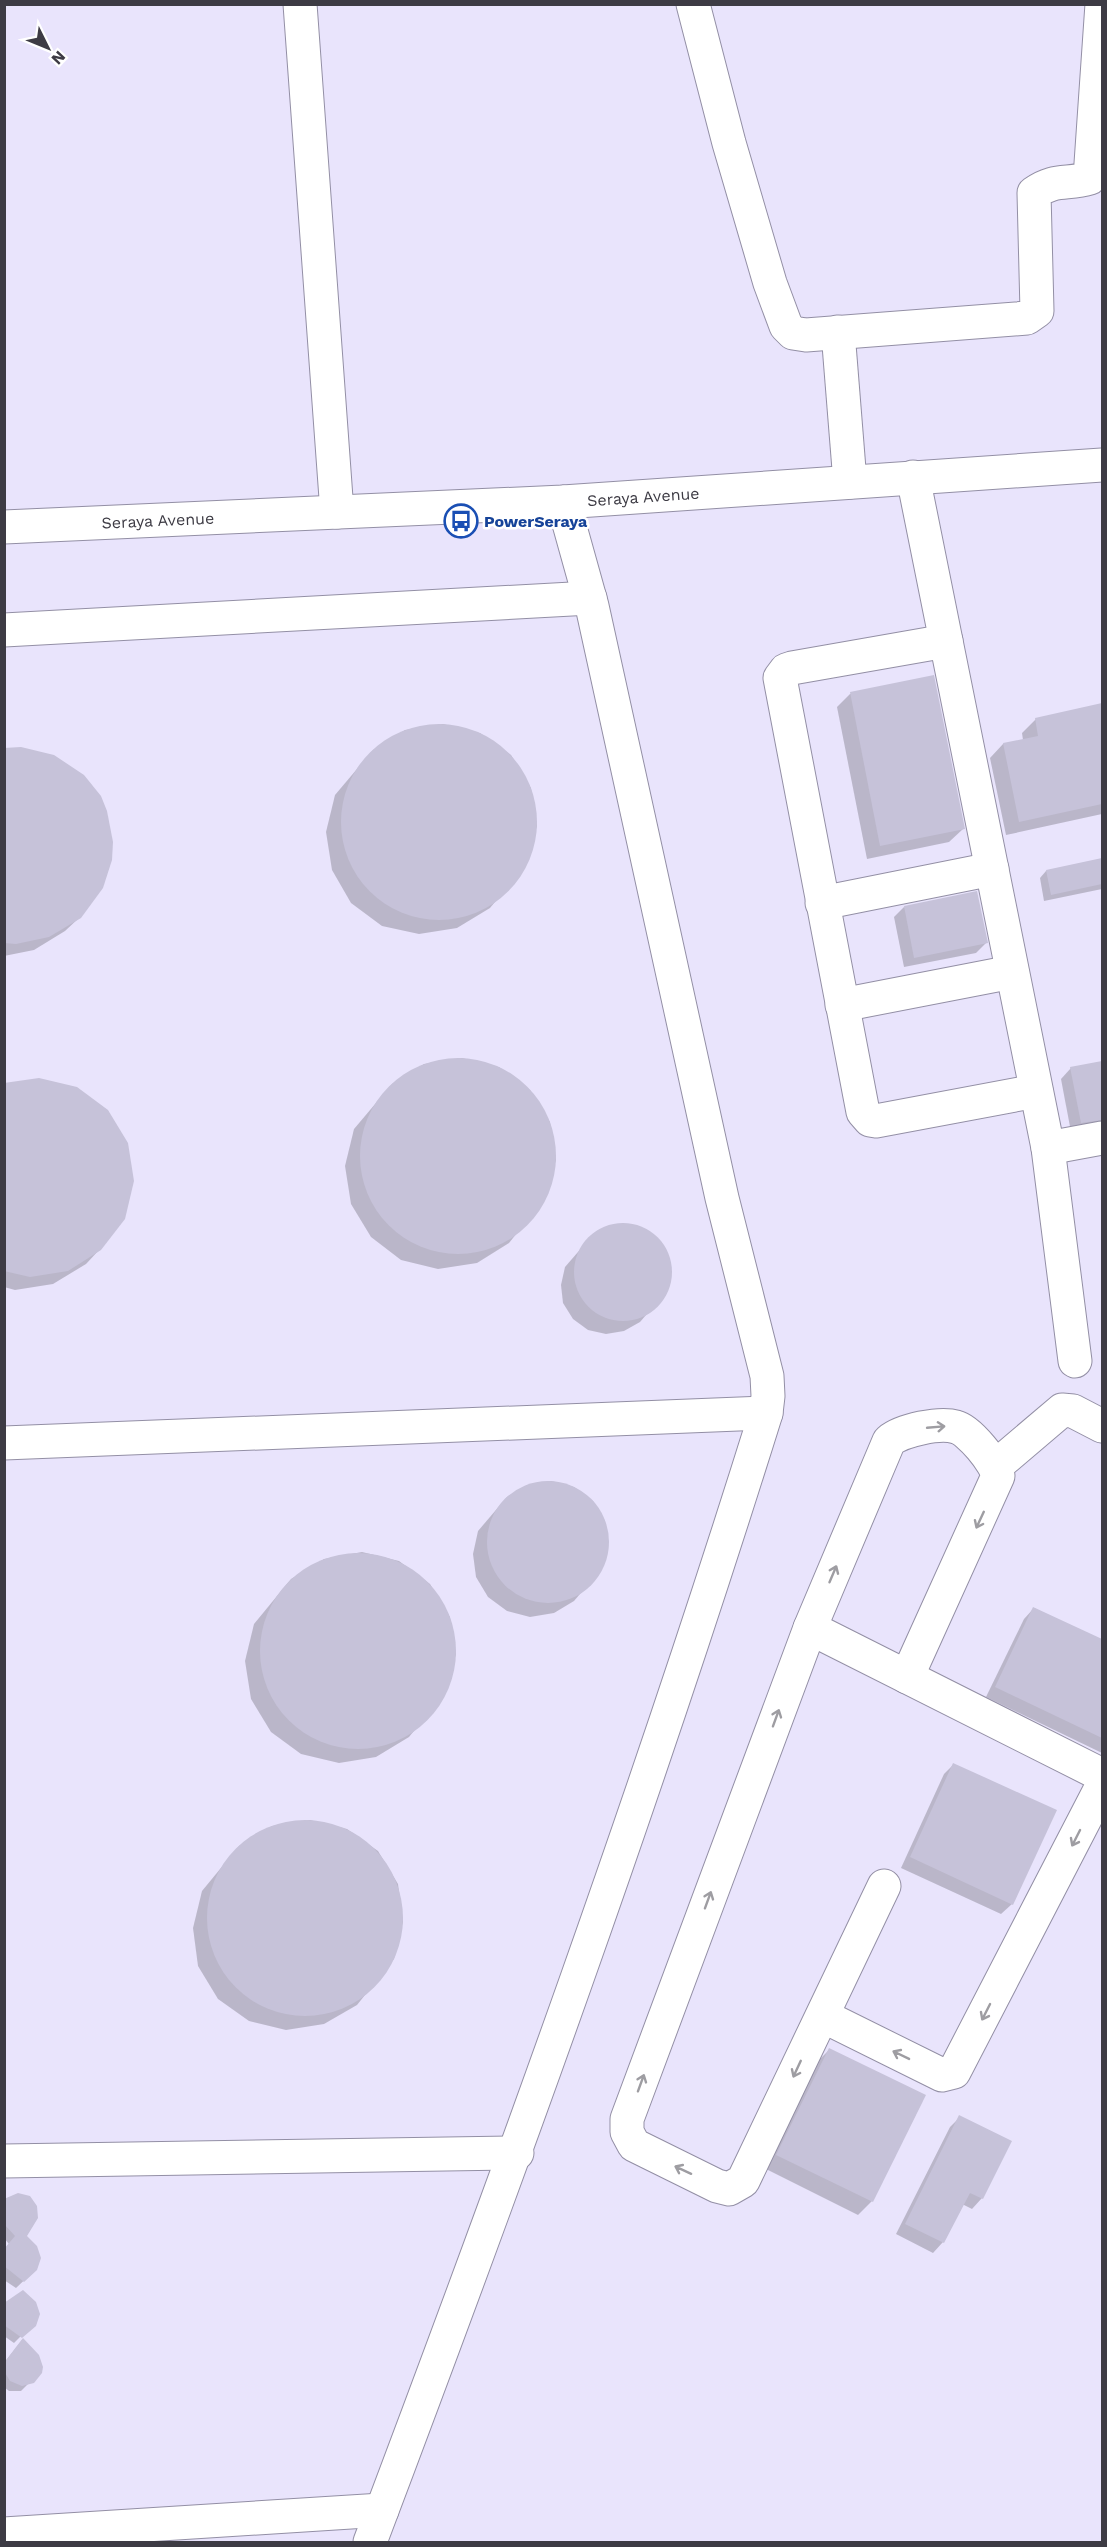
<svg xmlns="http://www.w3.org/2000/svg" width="1107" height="2547" viewBox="0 0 1107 2547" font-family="'Work Sans',sans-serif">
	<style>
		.shadow { fill: #0003 }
		.building { fill: #c6c2d9 }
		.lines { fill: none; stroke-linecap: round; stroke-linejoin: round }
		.minor-casing { stroke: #938fa5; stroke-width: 35 }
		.minor { stroke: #fff; stroke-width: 33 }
		.oneway { stroke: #9e9da2 }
		.labels { text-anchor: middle; stroke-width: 5; stroke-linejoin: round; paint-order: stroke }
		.street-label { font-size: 16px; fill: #3d3b44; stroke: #fff }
		.transit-label { font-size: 16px; font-weight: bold; fill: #164399; stroke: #fff; text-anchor: start }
	</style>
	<rect width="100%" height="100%" fill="#e9e4fc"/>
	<!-- shadow -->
	<g class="shadow">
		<path d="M 933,677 L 963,829 L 949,842 L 867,859 L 837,707 L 850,694 Z"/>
		<path d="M 1102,705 L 1102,814 L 1006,835 L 990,758 L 1003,744 L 1023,740 L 1022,733 L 1036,719 Z"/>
		<path d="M 443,724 L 480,733 L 511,755 L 531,788 L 537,826 L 527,863 L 490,908 L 457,928 L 419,934 L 382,926 L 351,903 L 332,870 L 326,832 L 335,795 L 373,750 L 405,730 Z"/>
		<path d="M 4,751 L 80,917 L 65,931 L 34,950 L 4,956 Z"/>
		<path d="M 1102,859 L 1102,889 L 1044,901 L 1040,878 L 1046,871 Z"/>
		<path d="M 904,907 L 986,943 L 976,953 L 904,967 L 894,917 Z"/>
		<path d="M 462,1058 L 499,1067 L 530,1090 L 550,1122 L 556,1160 L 546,1197 L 509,1243 L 477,1263 L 438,1269 L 401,1260 L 371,1237 L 351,1204 L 345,1166 L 354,1129 L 392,1084 L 424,1064 Z"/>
		<path d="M 1102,1062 L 1102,1133 L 1071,1132 L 1061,1079 L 1071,1068 Z"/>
		<path d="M 4,1085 L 100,1249 L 86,1264 L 53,1284 L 15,1290 L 4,1287 Z"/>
		<path d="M 625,1224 L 643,1229 L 658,1240 L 668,1256 L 670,1274 L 666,1292 L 640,1322 L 624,1331 L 606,1334 L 588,1330 L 573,1319 L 563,1303 L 561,1285 L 565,1267 L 591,1237 L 607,1227 Z"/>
		<path d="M 551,1481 L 574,1487 L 593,1501 L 605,1521 L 608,1544 L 603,1567 L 574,1601 L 554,1613 L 530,1617 L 507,1611 L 488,1597 L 476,1577 L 473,1554 L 478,1531 L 507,1497 L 527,1485 Z"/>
		<path d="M 362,1552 L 399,1561 L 430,1584 L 450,1617 L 456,1654 L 446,1692 L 409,1737 L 376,1757 L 339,1763 L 301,1754 L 271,1732 L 251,1699 L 245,1661 L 254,1624 L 291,1579 L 324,1559 Z"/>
		<path d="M 1034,1608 L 1102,1641 L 1102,1753 L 986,1697 L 1024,1619 Z"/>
		<path d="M 954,1764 L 1012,1904 L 1001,1914 L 901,1868 L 944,1774 Z"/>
		<path d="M 310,1820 L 347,1829 L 378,1851 L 398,1884 L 403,1922 L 394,1959 L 357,2005 L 324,2024 L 286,2030 L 249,2021 L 218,1999 L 198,1966 L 193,1928 L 202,1891 L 239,1846 L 272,1826 Z"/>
		<path d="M 830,2049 L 872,2201 L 858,2215 L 764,2168 L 816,2063 Z"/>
		<path d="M 960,2117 L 982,2198 L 972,2209 L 962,2204 L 943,2242 L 933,2253 L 896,2234 L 950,2127 Z"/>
		<path d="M 4,2201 L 36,2269 L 16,2288 L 4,2280 L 4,2250 L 9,2244 L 4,2238 Z"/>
		<path d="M 4,2305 L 37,2320 L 14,2343 L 4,2336 Z"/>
		<path d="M 22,2340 L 40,2372 L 21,2391 L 9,2391 L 4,2387 L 4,2363 Z"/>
	</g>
	<!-- building -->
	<g class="building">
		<path d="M 934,675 L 965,829 L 880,846 L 850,692 Z"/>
		<path d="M 1102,703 L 1102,804 L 1019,822 L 1003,743 L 1038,736 L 1035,718 Z"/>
		<circle cx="439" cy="822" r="98"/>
		<path d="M 21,747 L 54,755 L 84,775 L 101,796 L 107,811 L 113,842 L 112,860 L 103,888 L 81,918 L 49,937 L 16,944 L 4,943 L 4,748 Z"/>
		<path d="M 1102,858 L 1102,884 L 1051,895 L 1046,870 Z"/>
		<path d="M 977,891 L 988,943 L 914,958 L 904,906 Z"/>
		<circle cx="458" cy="1156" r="98"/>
		<path d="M 1102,1061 L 1102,1120 L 1081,1123 L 1070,1067 Z"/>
		<path d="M 39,1078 L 77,1087 L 108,1110 L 128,1143 L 134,1181 L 125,1219 L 101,1250 L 68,1271 L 30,1277 L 4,1271 L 4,1083 Z"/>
		<circle cx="623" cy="1272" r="49"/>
		<circle cx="548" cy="1542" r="61"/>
		<circle cx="358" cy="1651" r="98"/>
		<path d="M 1033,1607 L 1102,1639 L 1102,1738 L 995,1687 Z"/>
		<path d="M 953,1763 L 1057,1810 L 1013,1905 L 910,1857 Z"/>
		<circle cx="305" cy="1918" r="98"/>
		<path d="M 829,2048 L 926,2095 L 873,2202 L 776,2155 Z"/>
		<path d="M 959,2115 L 1012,2141 L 983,2199 L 970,2193 L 944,2243 L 905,2224 Z"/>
		<path d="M 18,2193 L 30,2196 L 37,2206 L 38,2218 L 27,2236 L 37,2246 L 41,2258 L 37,2270 L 24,2282 L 4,2266 L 4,2249 L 15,2236 L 4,2224 L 4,2199 Z"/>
		<path d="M 23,2290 L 36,2302 L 40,2314 L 36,2326 L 22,2338 L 4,2325 L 4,2303 Z"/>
		<path d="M 23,2338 L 39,2355 L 43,2367 L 42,2373 L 34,2383 L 22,2386 L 10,2381 L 4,2371 L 4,2363 Z"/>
	</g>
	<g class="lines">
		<!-- minor casing -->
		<g class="minor-casing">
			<g id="minor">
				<path d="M 300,4 L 337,512"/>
				<path d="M 693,4 L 729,143 L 770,283 L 786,326 L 793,333 L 806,335 L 1027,318 L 1037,311 L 1034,193 C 1055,178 1067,185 1090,178 L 1102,4"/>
				<path d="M 838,332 L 850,482"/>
				<path d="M 913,477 L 1048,1148 L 1075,1361"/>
				<path id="s1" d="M 4,527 L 563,502 L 1102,465"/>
				<path d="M 4,630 L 590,598"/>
				<path d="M 946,641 L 792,668 L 786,670 L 780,678 L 863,1112 L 870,1120 L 876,1121 L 1036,1091"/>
				<path d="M 822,903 L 992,869"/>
				<path d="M 842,1005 L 1012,972"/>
				<path d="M 1048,1148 L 1102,1138"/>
				<path d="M 4,1443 L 766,1413"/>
				<path d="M 996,1466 L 1062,1410 L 1073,1411 L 1102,1426"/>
				<path d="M 810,1628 L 1102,1775"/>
				<path d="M 884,1886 L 743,2181 L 729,2189 L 717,2186 L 634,2145 L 627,2132 L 627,2119 L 810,1628 L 889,1441 C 902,1430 940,1422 956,1427 C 969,1430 996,1463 998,1476 L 907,1677"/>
				<path d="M 823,2016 L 942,2075 L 954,2072 L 1102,1786"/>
				<path d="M 4,2161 L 517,2153"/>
				<path d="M 4,2534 L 382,2510"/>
				<path d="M 370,2542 C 511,2169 647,1794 766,1413 L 768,1396 L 767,1376 L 722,1198 L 592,606 L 563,502"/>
			</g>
		</g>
		<!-- minor -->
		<use href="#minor" class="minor"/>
	</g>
	<!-- one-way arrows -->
	<defs><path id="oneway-shaft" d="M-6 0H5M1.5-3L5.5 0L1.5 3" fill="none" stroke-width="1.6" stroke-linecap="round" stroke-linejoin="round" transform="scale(1.5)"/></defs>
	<g class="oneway">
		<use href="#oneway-shaft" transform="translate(936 1427) rotate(-5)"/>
		<use href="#oneway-shaft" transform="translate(980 1520) rotate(115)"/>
		<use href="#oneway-shaft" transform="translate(833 1574) rotate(-67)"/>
		<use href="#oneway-shaft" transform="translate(776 1718) rotate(-70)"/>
		<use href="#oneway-shaft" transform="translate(1076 1838) rotate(117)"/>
		<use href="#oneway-shaft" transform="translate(708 1900) rotate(-70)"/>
		<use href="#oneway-shaft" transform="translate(986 2012) rotate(117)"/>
		<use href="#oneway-shaft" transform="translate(901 2055) rotate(-154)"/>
		<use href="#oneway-shaft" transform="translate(797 2069) rotate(115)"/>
		<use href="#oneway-shaft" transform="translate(641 2083) rotate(-70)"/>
		<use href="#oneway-shaft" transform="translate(683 2170) rotate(-155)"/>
	</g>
	<!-- icons -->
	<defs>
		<g id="bus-ring" transform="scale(1.725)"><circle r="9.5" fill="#fff" stroke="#1a4fb4" stroke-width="1.5"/><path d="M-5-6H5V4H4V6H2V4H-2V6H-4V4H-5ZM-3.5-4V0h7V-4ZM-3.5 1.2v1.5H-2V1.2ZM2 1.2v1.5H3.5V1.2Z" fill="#1a4fb4"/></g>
	</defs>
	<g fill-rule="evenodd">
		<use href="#bus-ring" x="461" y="521"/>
	</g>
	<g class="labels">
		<!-- street labels -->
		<g class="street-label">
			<text dy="6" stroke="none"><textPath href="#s1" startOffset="640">Seraya Avenue</textPath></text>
			<text dy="6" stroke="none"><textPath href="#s1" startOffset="154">Seraya Avenue</textPath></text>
		</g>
		<!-- transit labels -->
		<g class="transit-label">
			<text x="484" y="527">PowerSeraya</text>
		</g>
	</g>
	<!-- border -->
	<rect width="1107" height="2547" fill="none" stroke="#3d3b44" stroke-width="12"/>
	<!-- north arrow -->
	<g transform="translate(48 48) rotate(133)" stroke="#ffffff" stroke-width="4.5" paint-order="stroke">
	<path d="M0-4.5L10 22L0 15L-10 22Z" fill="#3d3b44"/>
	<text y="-9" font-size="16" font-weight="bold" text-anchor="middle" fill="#3d3b44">N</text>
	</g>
</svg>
